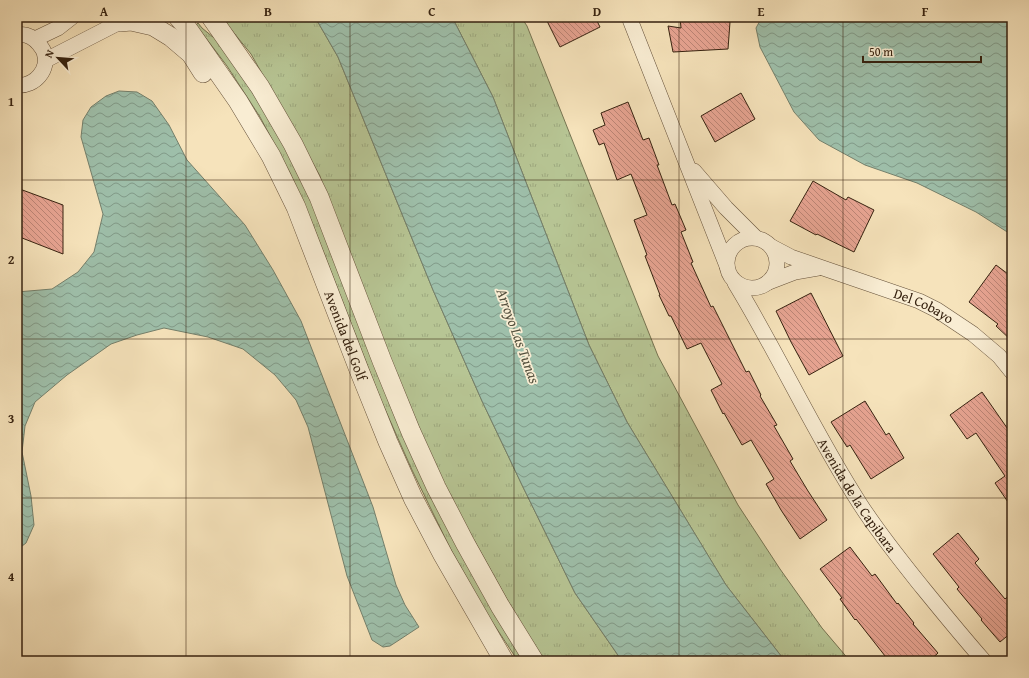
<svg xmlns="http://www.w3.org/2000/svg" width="1029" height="678" viewBox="0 0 1029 678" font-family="'Gentium Book Plus',serif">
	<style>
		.grass { fill: url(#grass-tufts); stroke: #767452 }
		.water { fill: url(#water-waves); stroke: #74806c }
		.building { fill: url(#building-back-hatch); stroke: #362210 }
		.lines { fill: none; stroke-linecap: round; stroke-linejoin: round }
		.minor-casing { stroke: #66523b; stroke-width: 16 }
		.tertiary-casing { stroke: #66523b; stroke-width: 20 }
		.minor { stroke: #f9edd3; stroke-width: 15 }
		.tertiary { stroke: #f9edd3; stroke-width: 19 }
		.grid { fill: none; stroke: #362210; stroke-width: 1; stroke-opacity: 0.55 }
		.labels { text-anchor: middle; stroke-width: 3.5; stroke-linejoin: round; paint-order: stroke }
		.street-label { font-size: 14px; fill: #362210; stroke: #f9edd3 }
		.water-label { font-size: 15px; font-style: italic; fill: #55513e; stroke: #f9edd3 }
		.neatline { fill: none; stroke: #362210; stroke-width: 1.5 }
		.grid-label { font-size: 13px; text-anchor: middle; font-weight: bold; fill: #362210 }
	</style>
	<defs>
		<pattern id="grass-tufts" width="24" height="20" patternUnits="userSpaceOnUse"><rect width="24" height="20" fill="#b7c594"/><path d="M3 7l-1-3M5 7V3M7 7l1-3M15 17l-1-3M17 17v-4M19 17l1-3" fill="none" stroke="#9ea97f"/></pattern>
		<pattern id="water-waves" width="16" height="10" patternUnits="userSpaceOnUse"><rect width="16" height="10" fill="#9ebfaa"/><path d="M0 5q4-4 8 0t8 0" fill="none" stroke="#829b89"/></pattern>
		<pattern id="building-back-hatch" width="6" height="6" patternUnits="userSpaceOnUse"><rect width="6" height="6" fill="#e7a492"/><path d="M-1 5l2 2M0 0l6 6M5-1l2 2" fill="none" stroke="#bc8576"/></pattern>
	</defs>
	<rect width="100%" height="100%" fill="#f6e3bb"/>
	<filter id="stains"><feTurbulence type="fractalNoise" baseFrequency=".005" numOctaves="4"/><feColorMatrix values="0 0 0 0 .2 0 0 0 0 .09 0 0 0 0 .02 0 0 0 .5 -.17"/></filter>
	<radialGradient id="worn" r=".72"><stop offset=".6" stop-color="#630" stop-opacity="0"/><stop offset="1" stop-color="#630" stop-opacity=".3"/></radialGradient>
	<!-- grass -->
	<g class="grass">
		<path d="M 221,17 L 315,17 L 338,57 L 433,290 L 482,401 L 522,485 L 575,593 L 622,661 L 544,661 L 509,603 L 440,479 L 333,218 L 320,176 L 251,54 Z"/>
		<path d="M 452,17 L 521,17 L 527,26 L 658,356 L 738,505 L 780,569 L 822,628 L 850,661 L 785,661 L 726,585 L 627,422 L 589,345 L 493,97 Z"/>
		<path d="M 198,23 L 202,28 L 219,42 L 266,113 L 296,168 L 526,661 L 518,661 L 487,614 L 450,548 L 412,470 L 380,398 L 311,220 L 290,173 L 260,117 L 227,66 L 196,25 Z"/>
	</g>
	<!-- water -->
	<g class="water">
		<path d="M 315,17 L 452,17 L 493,97 L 589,345 L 627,422 L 726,585 L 785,661 L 622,661 L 575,593 L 522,485 L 482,401 L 433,290 L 338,57 Z"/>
		<path d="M 762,17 L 1012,17 L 1012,235 L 976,212 L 917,183 L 865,165 L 819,140 L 794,112 L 760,47 L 756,28 Z"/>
		<path d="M 119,91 L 137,92 L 152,101 L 169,125 L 187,160 L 245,225 L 273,270 L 301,321 L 373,507 L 396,585 L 405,605 L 419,627 L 390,646 L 383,647 L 372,640 L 347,576 L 308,427 L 296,400 L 275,375 L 243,349 L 208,337 L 164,328 L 137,335 L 111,344 L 67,375 L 35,402 L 25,426 L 22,452 L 31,496 L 34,525 L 26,543 L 17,550 L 17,292 L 52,289 L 78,272 L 94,252 L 103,214 L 81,137 L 83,120 L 91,107 L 106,96 Z"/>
	</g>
	<!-- building -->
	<g class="building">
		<path d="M 556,17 L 595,17 L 600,27 L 560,47 L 547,21 Z"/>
		<path d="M 680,17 L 693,17 L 730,22 L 728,49 L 673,52 L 668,26 L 681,28 Z"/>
		<path d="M 741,93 L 755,119 L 715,142 L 701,116 Z"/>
		<path d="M 628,102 L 643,140 L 649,138 L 659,165 L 657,165 L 672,205 L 675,204 L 686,230 L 681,232 L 693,262 L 691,263 L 711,307 L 713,306 L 746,372 L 749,371 L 761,395 L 760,396 L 777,425 L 774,426 L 793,459 L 790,461 L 808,491 L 827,520 L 800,539 L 781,510 L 766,484 L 774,479 L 751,440 L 742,445 L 724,413 L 723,414 L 711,390 L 722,384 L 701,343 L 687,349 L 671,316 L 669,316 L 659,295 L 660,295 L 645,256 L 647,255 L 634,220 L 647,215 L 631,174 L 617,180 L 604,143 L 599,145 L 593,130 L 605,125 L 601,113 Z"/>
		<path d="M 813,181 L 846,200 L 848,197 L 874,210 L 854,252 L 817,234 L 816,235 L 790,221 Z"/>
		<path d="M 17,188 L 63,205 L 63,254 L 17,236 Z"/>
		<path d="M 996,265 L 1012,277 L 1012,341 L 996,326 L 998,324 L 969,302 Z"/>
		<path d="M 811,293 L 843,356 L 809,375 L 791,342 L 776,311 Z"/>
		<path d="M 982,392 L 1012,435 L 1012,508 L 995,483 L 1005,476 L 976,433 L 967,439 L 950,415 Z"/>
		<path d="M 865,401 L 886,435 L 889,433 L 904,458 L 871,479 L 850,445 L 847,447 L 831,422 Z"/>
		<path d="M 958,533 L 979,559 L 975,563 L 1005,599 L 1012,593 L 1012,632 L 1000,642 L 981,620 L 982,619 L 957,589 L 959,587 L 933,554 Z"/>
		<path d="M 850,547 L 872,576 L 875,574 L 897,604 L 898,603 L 914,623 L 913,624 L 938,653 L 929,661 L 889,661 L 856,619 L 855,620 L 840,599 L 842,598 L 820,569 Z"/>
	</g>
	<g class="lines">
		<!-- minor casing -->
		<g class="minor-casing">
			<g id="minor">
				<path d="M 629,17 L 727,266"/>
				<path d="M 17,35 C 26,33 33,37 39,44 C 41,47 43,49 44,52 C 50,69 35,87 17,85"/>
				<path d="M 35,39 L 58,28 L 72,17"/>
				<path d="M 46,60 L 120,22 L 127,17"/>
				<path d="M 694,171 L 726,208 L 756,238"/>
				<circle cx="752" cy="263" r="25"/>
				<path id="s1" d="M 772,247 L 791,257 L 820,267 L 919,301 L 937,310 L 973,334 L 999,356 L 1012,372"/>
				<path d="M 769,282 L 795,272 L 818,268"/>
				<path id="s2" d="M 735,283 C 779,355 814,433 860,504 C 878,532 898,557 918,582 C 940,609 961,635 984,661"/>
			</g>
		</g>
		<!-- tertiary casing -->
		<g class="tertiary-casing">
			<g id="tertiary">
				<path d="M 110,17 L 120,22 L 131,21 L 153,26 L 171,37 L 191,54 L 203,73"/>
				<path id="s3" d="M 178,17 L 185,25 L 238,101 L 271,156 L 296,207 L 359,370 L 388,442 L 413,498 L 443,555 L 504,661"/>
				<path d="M 211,17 L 260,87 L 293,144 L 319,197 L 382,361 L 411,432 L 436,487 L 465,543 L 500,606 L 534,661"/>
			</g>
		</g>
		<!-- minor -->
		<use href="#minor" class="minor"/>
		<!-- tertiary -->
		<use href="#tertiary" class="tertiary"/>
	</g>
	<!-- grid -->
	<path class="grid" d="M 186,17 L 186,661M 350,17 L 350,661M 514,17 L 514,661M 679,17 L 679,661M 843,17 L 843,661M 17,180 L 1012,180M 17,339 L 1012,339M 17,498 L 1012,498"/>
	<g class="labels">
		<!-- street labels -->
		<g class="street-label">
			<text dy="5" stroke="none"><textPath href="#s1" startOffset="163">Del Cobayo</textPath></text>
			<text dy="5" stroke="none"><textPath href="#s3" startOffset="362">Avenida del Golf</textPath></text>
			<text dy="5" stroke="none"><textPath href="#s2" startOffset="245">Avenida de la Capibara</textPath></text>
		</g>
		<!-- water labels -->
		<g class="water-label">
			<text transform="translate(518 336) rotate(70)" y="5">Arroyo Las Tunas</text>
		</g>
	</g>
	<!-- margin -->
	<rect width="1029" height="678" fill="none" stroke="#f6e3bb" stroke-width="44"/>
	<!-- north arrow -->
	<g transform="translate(58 58) rotate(296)" stroke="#f9edd3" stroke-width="3" paint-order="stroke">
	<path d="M0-3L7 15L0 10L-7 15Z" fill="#362210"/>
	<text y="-6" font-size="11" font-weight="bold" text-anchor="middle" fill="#362210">N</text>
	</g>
	<!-- scale -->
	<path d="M863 56v6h118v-6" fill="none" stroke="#362210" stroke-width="2"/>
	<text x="869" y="56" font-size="12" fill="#362210" stroke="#f9edd3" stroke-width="3" paint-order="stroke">50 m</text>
	<rect x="22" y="22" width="985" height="634" class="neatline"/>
	<g class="grid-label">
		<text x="104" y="16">A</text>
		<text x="268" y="16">B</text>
		<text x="432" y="16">C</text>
		<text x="597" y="16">D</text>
		<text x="761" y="16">E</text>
		<text x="925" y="16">F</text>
		<text x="11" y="106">1</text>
		<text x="11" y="264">2</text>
		<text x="11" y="423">3</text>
		<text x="11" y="581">4</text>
	</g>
	<rect width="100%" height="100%" filter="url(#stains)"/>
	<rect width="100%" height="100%" fill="url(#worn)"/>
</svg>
